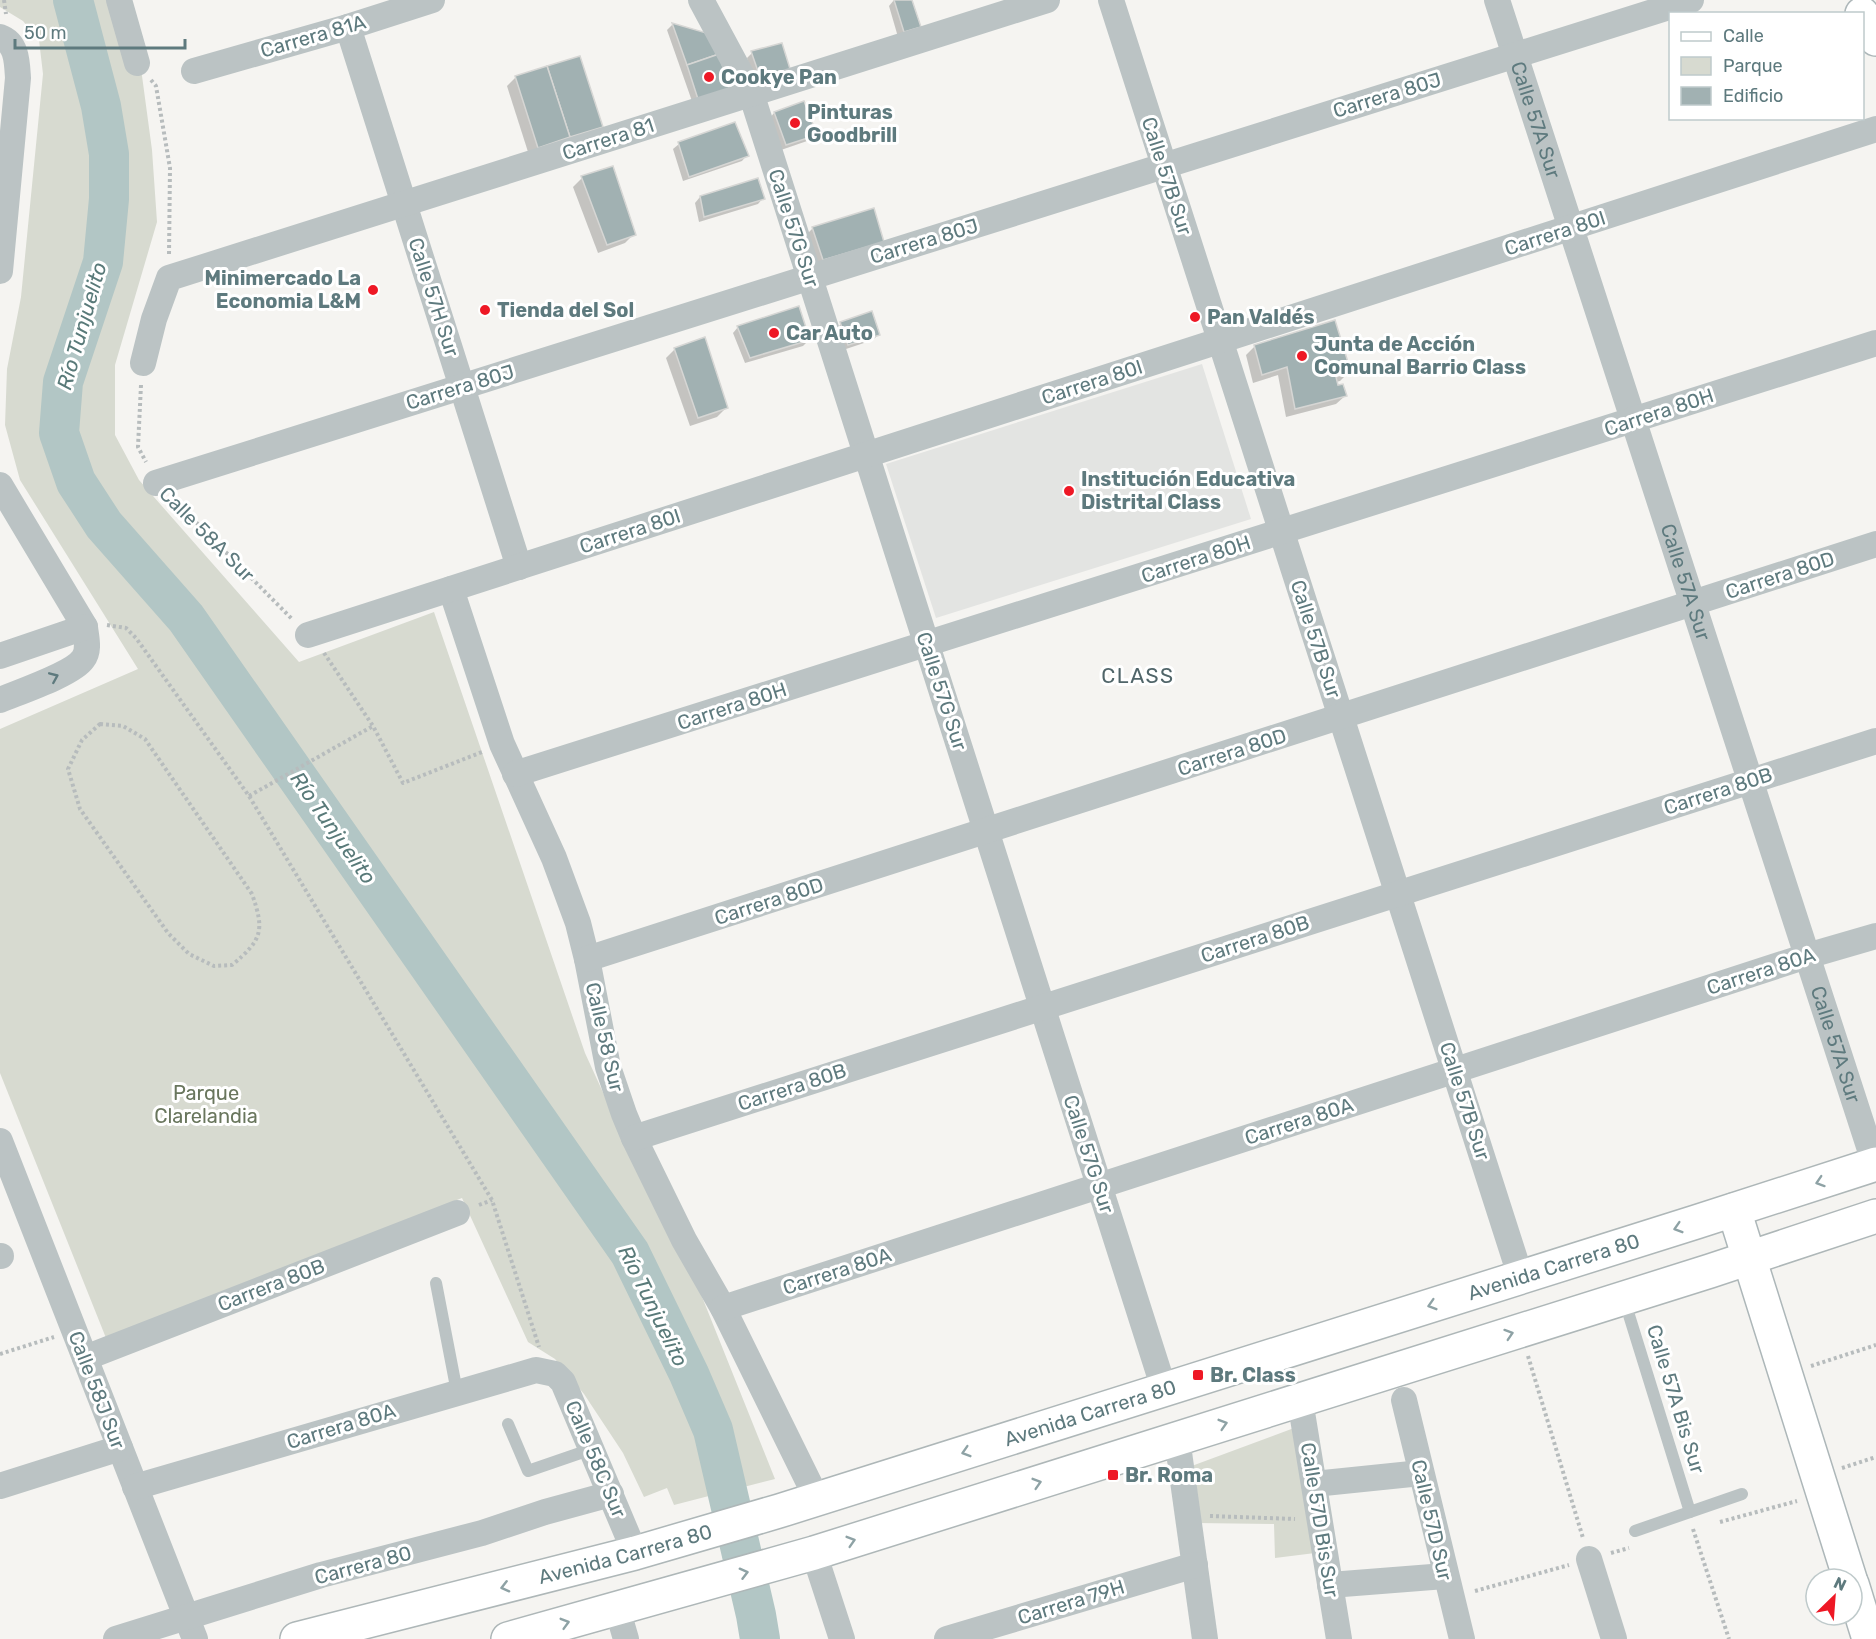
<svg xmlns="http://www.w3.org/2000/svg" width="1876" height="1639" viewBox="0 0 1876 1639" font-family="Rubik,sans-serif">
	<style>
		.built { fill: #e3e4e2 }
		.green { fill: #d7dad0 }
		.shadow { fill: #0003 }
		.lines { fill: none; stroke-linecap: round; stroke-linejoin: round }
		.river { stroke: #b2c6c5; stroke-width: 40 }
		.building { fill: #a1b1b2; stroke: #d6d6d4; stroke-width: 1.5 }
		.secondary-casing { stroke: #adb7b9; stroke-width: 36 }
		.primary-casing { stroke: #aeb7b8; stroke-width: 36 }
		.path { stroke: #b7bcbd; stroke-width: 4; stroke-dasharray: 3 3; stroke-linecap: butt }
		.lane { stroke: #bbc3c4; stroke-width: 12 }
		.street { stroke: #bbc3c4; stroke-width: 26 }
		.secondary { stroke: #fff; stroke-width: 33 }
		.primary { stroke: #fff; stroke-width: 33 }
		.oneway { stroke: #5e7a7e }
		.oneway2 { stroke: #8ea2a5 }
		.poi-dot { fill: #ee1825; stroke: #fff; stroke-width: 2 }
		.labels { text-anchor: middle; stroke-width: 6; stroke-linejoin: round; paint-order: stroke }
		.street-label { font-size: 20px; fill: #5e7a7e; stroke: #fff }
		.poi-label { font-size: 20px; font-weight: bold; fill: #5e7a7e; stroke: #fff; text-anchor: start }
		.park-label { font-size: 20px; fill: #69765d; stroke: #fff }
		.water-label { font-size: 21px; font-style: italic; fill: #597a79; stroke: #fff }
		.neighbourhood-label { font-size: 21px; letter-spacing: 1.5px; fill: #506569; stroke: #fff }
	</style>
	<rect width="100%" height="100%" fill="#f5f4f1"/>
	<!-- built -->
	<path class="built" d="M 1202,364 L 1251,519 L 936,618 L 886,464 Z"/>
	<!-- green -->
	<g class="green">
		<path d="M 0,0 L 126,0 L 140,61 L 152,150 L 157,222 L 115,365 L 115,435 L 139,480 L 299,662 L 434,612 L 585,1053 L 627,1145 L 680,1242 L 775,1479 L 674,1505 L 667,1488 L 644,1497 L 623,1453 L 584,1394 L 555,1359 L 528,1342 L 462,1198 L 106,1338 L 0,1073 L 0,729 L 138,669 L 20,480 L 5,425 L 7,369 L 21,297 L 43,74 L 39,40 L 23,21 L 0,7 Z"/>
		<path d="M 1294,1428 L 1315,1553 L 1275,1558 L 1274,1524 L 1196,1523 L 1189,1467 Z"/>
	</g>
	<!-- shadow -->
	<g class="shadow">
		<path d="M 894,0 L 910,0 L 919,27 L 898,37 L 889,6 Z"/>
		<path d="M 672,25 L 709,36 L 728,89 L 693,104 L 667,30 Z"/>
		<path d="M 752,53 L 790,72 L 755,84 L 747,58 Z"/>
		<path d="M 516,77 L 601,127 L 592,136 L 529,155 L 507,86 Z"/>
		<path d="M 774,113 L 815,135 L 810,140 L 781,150 L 769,119 Z"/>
		<path d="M 679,144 L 747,155 L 742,161 L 683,181 L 673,149 Z"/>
		<path d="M 582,178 L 634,234 L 625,243 L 598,253 L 573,187 Z"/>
		<path d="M 700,197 L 763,198 L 758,204 L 699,222 L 695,203 Z"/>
		<path d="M 813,228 L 882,242 L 818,264 L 807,234 Z"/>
		<path d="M 841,324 L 878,335 L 873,340 L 843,350 L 836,329 Z"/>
		<path d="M 738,327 L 809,340 L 803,346 L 745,363 L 733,333 Z"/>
		<path d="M 1255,346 L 1349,372 L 1340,381 L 1336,382 L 1345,396 L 1336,404 L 1286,417 L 1278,375 L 1253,383 L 1246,355 Z"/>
		<path d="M 675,349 L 726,408 L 717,417 L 690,426 L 666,358 Z"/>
	</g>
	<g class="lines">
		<!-- river -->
		<path class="river" d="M 73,0 L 101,106 L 109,154 L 109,199 L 103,262 L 63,382 L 59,433 L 76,482 L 104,525 L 186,618 L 630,1253 L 689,1374 L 713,1430 L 756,1615 L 760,1639"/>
	</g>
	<!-- building -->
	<g class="building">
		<path d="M 894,0 L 912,0 L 921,27 L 904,32 Z"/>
		<path d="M 672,23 L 710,34 L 719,54 L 687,65 Z"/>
		<path d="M 782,43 L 791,72 L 761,80 L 751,51 Z"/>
		<path d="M 719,54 L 730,90 L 698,99 L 687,65 Z"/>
		<path d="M 580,56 L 603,127 L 570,137 L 547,66 Z"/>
		<path d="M 547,66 L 570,137 L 538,148 L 515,76 Z"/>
		<path d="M 804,101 L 817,135 L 786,145 L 774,112 Z"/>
		<path d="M 735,122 L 749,156 L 689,177 L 678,142 Z"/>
		<path d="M 613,166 L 636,235 L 607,245 L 581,176 Z"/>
		<path d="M 758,178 L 765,199 L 704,217 L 700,196 Z"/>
		<path d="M 874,208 L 884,242 L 823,260 L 812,227 Z"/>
		<path d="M 799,306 L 810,340 L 750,358 L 737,326 Z"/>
		<path d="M 872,311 L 880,335 L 848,345 L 840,322 Z"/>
		<path d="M 1335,320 L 1351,372 L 1336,377 L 1338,385 L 1343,384 L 1347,396 L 1295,409 L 1287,367 L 1262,375 L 1254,345 Z"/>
		<path d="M 705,337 L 728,408 L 698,418 L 674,348 Z"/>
	</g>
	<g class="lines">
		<!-- secondary casing -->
		<g class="secondary-casing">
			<g id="secondary">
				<path d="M 1862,14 L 1876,39"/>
				<path d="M 1734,1210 L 1850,1579"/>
				<path d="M 1852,1584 L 1869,1639"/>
			</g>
		</g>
		<!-- primary casing -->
		<g class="primary-casing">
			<g id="primary">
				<path id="s2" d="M 297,1639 L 635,1553 L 779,1511 L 1696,1222 L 1876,1164"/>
				<path d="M 508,1639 L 814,1553 L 1710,1271 L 1876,1216"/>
			</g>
		</g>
		<!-- path -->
		<g class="path">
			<path d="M 4,0 L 6,14"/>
			<path d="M 151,80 L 156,86 L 170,168 L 169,255"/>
			<path d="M 141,385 L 138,447 L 146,462"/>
			<path d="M 175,501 L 292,619"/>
			<path d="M 107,625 L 126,628 L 136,638 L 249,796 L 492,1200 L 539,1347"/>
			<path d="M 324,653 L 373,726 L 403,783 L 482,752"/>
			<path d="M 100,724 L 123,726 L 145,739 L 252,894 C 265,931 262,940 232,965 L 214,966 L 189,954 L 168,933 L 80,809 L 68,769 L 82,740 Z"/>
			<path d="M 249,796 L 373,726"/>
			<path d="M 479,1205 L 492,1200"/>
			<path d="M 0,1354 L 54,1337"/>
			<path d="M 1528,1356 L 1583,1538"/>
			<path d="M 1811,1366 L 1876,1345"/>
			<path d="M 1842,1468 L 1876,1457"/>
			<path d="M 1210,1516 L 1295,1519"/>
			<path d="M 1720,1522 L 1797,1501"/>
			<path d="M 1693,1529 L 1729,1639"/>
			<path d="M 1611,1553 L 1629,1548"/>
			<path d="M 1475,1591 L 1569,1565"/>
		</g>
		<!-- lane -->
		<g class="lane">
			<path d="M 436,1283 L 457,1392"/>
			<path d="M 1624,1299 L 1690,1512"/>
			<path d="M 508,1424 L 528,1471 L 592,1449"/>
			<path d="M 1635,1531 L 1742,1494"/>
		</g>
		<!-- street -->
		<g class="street">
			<path d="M 119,0 L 137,63"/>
			<path d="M 701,0 L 751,93 L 1164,1389"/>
			<path d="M 1111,0 L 1521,1278"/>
			<path id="s1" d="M 1497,0 L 1875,1165"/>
			<path d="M 348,27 L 519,567"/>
			<path d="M 0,37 C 17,43 17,62 18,78 L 0,271"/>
			<path d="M 194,71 L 348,27 L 432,0"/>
			<path d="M 143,363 L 154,319 L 169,278 L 1047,0"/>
			<path d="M 156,483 L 1691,0"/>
			<path d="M 0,485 L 85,627 C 86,637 90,650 83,659 C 73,674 19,692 0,700"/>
			<path d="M 451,589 L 502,744 L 554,858 L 578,923 L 587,959 L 608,1067 L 624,1114 L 634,1138 L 684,1240 L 723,1308 L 817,1499"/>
			<path d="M 308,635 L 1876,129"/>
			<path d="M 0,656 L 85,627"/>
			<path d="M 515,774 L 1876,343"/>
			<path d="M 587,959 L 1876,544"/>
			<path d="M 634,1138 L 1876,741"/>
			<path d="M 0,1141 L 195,1639"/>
			<path d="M 0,1256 L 1,1256"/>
			<path d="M 723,1308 L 1807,956 L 1876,936"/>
			<path d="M 85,1358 L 457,1213"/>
			<path d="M 1300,1400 L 1339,1639"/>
			<path d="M 1404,1400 L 1462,1639"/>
			<path d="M 1177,1438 L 1205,1639"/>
			<path d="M 1314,1484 L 1421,1473"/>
			<path d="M 0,1486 L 120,1448"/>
			<path d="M 135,1487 L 536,1370 L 555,1374 L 563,1382 L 635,1553"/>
			<path d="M 814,1553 L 842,1639"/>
			<path d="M 1589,1559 L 1614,1639"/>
			<path d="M 1330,1585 L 1445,1576"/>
			<path d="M 617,1608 L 626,1639"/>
			<path d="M 116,1639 L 321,1575 L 482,1533 L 545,1512 L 611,1494"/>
			<path d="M 947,1639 L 1195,1565"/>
		</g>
		<!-- secondary -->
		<use href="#secondary" class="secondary"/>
		<!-- primary -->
		<use href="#primary" class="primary"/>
	</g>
	<!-- one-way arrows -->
	<defs><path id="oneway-chevron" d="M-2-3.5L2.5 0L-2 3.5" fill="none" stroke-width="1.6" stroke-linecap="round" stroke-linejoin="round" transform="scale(1.5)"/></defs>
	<use class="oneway" href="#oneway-chevron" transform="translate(54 677) rotate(-23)"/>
	<g class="oneway2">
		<use href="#oneway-chevron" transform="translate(1820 1182) rotate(162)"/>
		<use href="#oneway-chevron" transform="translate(1678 1228) rotate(163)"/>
		<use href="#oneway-chevron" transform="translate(1432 1305) rotate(163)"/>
		<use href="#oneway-chevron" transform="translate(1509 1334) rotate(-18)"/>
		<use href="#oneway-chevron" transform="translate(1223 1424) rotate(-17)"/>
		<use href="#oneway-chevron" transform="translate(966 1452) rotate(163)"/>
		<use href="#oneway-chevron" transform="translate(1037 1483) rotate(-17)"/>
		<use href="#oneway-chevron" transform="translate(851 1541) rotate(-17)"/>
		<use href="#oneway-chevron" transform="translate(744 1573) rotate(-15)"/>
		<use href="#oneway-chevron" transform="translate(505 1587) rotate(166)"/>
		<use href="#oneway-chevron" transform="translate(565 1623) rotate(-16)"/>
	</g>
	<!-- markers -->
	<g class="poi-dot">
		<circle cx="709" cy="77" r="6"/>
		<circle cx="795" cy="123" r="6"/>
		<circle cx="373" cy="290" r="6"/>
		<circle cx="485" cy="310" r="6"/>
		<circle cx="1195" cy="317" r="6"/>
		<circle cx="774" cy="333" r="6"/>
		<circle cx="1302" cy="356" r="6"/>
		<circle cx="1069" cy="491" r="6"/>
		<rect x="1192" y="1369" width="12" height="12" rx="3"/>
		<rect x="1107" y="1469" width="12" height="12" rx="3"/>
	</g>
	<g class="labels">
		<!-- street labels -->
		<g class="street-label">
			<text transform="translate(313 36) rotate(-16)" y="7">Carrera 81A</text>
			<text transform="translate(1387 95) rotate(-17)" y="7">Carrera 80J</text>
			<text dy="7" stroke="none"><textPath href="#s1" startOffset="126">Calle 57A Sur</textPath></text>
			<text transform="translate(608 139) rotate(-18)" y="7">Carrera 81</text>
			<text transform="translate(1167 176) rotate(72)" y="7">Calle 57B Sur</text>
			<text transform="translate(794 228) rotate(72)" y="7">Calle 57G Sur</text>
			<text transform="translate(1555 233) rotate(-18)" y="7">Carrera 80I</text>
			<text transform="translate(924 241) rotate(-17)" y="7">Carrera 80J</text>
			<text transform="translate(434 297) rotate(72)" y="7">Calle 57H Sur</text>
			<text transform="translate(1092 382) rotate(-18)" y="7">Carrera 80I</text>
			<text transform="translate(460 387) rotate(-17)" y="7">Carrera 80J</text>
			<text transform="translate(1659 412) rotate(-18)" y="7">Carrera 80H</text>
			<text transform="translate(630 531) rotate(-18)" y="7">Carrera 80I</text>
			<text transform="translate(207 534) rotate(45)" y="7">Calle 58A Sur</text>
			<text transform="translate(1196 559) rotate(-18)" y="7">Carrera 80H</text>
			<text transform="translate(1780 575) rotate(-18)" y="7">Carrera 80D</text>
			<text dy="7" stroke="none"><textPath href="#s1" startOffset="612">Calle 57A Sur</textPath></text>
			<text transform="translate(1316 639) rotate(72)" y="7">Calle 57B Sur</text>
			<text transform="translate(942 691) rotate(72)" y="7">Calle 57G Sur</text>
			<text transform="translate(732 706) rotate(-18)" y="7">Carrera 80H</text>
			<text transform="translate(1232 752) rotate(-18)" y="7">Carrera 80D</text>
			<text transform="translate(1718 791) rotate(-18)" y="7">Carrera 80B</text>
			<text transform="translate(769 901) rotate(-18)" y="7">Carrera 80D</text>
			<text transform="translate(1255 939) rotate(-18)" y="7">Carrera 80B</text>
			<text transform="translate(1761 971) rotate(-18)" y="7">Carrera 80A</text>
			<text transform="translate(605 1037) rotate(77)" y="7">Calle 58 Sur</text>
			<text dy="7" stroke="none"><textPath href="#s1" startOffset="1098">Calle 57A Sur</textPath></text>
			<text transform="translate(792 1087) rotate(-18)" y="7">Carrera 80B</text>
			<text transform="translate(1465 1101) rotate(72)" y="7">Calle 57B Sur</text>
			<text transform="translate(1299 1121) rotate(-18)" y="7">Carrera 80A</text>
			<text transform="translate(1089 1154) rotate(72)" y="7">Calle 57G Sur</text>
			<text dy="7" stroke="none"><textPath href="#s2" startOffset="1311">Avenida Carrera 80</textPath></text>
			<text transform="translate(837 1271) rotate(-18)" y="7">Carrera 80A</text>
			<text transform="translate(271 1285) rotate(-21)" y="7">Carrera 80B</text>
			<text transform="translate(97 1390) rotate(69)" y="7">Calle 58J Sur</text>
			<text transform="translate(1676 1399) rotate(73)" y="7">Calle 57A Bis Sur</text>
			<text dy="7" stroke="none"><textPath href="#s2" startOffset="825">Avenida Carrera 80</textPath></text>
			<text transform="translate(341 1426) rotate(-17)" y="7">Carrera 80A</text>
			<text transform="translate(596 1459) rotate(67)" y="7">Calle 58C Sur</text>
			<text transform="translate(1320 1520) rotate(81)" y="7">Calle 57D Bis Sur</text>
			<text transform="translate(1432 1520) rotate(77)" y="7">Calle 57D Sur</text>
			<text dy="7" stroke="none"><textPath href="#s2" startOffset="339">Avenida Carrera 80</textPath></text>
			<text transform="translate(363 1565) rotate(-15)" y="7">Carrera 80</text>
			<text transform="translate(1071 1602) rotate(-17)" y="7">Carrera 79H</text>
		</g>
		<!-- poi labels -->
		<g class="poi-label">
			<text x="721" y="84">Cookye Pan</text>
			<text x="807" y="119">Pinturas<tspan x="807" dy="23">Goodbrill</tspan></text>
			<text x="361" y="285" text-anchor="end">Minimercado La<tspan x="361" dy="23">Economia L&amp;M</tspan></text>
			<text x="497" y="317">Tienda del Sol</text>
			<text x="1207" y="324">Pan Valdés</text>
			<text x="786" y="340">Car Auto</text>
			<text x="1314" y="351">Junta de Acción<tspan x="1314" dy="23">Comunal Barrio Class</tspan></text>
			<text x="1081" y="486">Institución Educativa<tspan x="1081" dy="23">Distrital Class</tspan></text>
			<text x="1210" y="1382">Br. Class</text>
			<text x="1125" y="1482">Br. Roma</text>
		</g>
		<!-- park labels -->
		<g class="park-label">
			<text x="206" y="1100">Parque<tspan x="206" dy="23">Clarelandia</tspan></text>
		</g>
		<!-- water labels -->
		<g class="water-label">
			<text transform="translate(82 326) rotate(-74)" y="7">Río Tunjuelito</text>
			<text transform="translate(333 828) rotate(55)" y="7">Río Tunjuelito</text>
			<text transform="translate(653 1306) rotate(64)" y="7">Río Tunjuelito</text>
		</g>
		<!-- neighbourhood labels -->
		<g class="neighbourhood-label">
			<text x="1138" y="683">CLASS</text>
		</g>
	</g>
	<!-- legend -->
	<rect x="1669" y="12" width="195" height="108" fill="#ffffff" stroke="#bfcacb" stroke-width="1.5"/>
	<rect x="1681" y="32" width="30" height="9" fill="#ffffff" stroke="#bfcacb" stroke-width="1.5"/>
	<text x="1723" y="42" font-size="18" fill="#5e7a7e">Calle</text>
	<rect x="1681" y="57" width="30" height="18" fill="#d7dad0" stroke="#bfcacb" stroke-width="1.5"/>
	<text x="1723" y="72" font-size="18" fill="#5e7a7e">Parque</text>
	<rect x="1681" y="87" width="30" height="18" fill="#a1b1b2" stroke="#bfcacb" stroke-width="1.5"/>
	<text x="1723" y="102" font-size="18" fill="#5e7a7e">Edificio</text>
	<!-- north arrow -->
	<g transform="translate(1834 1597) rotate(25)"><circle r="28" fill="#ffffff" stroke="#bfcacb" stroke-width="1.5"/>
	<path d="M0-4.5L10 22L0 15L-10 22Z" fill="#ee1825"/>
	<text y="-9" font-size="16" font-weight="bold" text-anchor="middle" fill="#5e7a7e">N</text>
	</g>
	<!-- scale -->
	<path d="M15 39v9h170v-9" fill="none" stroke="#5e7a7e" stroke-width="3"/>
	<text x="24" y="39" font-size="18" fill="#5e7a7e" stroke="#ffffff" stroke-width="4.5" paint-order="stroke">50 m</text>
</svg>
